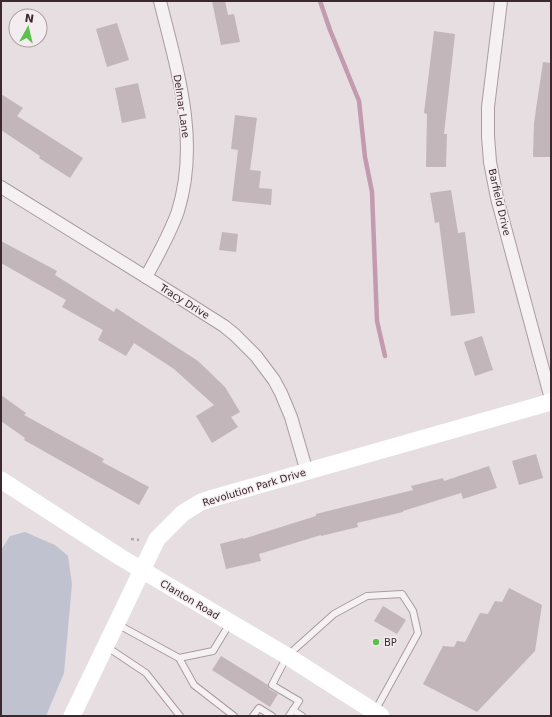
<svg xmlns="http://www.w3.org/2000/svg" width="552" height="717" viewBox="0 0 552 717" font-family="'DejaVu Sans',sans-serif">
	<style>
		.green { fill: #c0c3cf }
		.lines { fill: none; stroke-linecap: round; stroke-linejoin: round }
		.stream { stroke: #c49bae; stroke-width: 4.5 }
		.building { fill: #c2b6ba }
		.lane-casing { stroke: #a99ca1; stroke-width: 8 }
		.street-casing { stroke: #a99ca1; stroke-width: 14 }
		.path { stroke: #afa4a8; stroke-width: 2.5; stroke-dasharray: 3 3; stroke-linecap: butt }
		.lane { stroke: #f5f0f2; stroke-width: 6 }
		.street { stroke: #f5f0f2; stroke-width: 12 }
		.secondary { stroke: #fff; stroke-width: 17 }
		.poi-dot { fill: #5ac24c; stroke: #f4edf0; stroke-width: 1.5 }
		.labels { text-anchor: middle; stroke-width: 3; stroke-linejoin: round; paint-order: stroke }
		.street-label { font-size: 10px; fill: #3c282f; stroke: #f4edf0 }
		.poi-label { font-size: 10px; fill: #3c282f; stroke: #f4edf0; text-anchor: start }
	</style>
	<rect width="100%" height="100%" fill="#e6dee1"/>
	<!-- green -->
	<path class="green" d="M 25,532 L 55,545 L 68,556 L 72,584 L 64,673 L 46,716 L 1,716 L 1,550 L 10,536 Z"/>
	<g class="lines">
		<!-- stream -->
		<path class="stream" d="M 320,1 L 330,30 L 359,101 L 365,157 L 372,192 L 377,321 L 385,356"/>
	</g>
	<!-- building -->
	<g class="building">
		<path d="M 212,1 L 225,1 L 228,15 L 234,14 L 240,42 L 221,45 Z"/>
		<path d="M 117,23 L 129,60 L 107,67 L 96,29 Z"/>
		<path d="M 434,31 L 455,34 L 444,134 L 447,134 L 446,167 L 426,167 L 427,114 L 424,113 Z"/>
		<path d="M 543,62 L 551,63 L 551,157 L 533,157 L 534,123 Z"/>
		<path d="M 138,83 L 146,118 L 122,123 L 115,88 Z"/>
		<path d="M 1,94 L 23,108 L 17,116 L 83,158 L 70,178 L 39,158 L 40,156 L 1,130 Z"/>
		<path d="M 235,115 L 257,118 L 250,170 L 261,171 L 259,188 L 272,189 L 271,205 L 232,201 L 238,150 L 231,149 Z"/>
		<path d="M 451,190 L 458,233 L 465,232 L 475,313 L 451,316 L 439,222 L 435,223 L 430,193 Z"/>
		<path d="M 222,232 L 238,234 L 236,252 L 219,250 Z"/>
		<path d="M 1,241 L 57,271 L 55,275 L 114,312 L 116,308 L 198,361 L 225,387 L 240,412 L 231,417 L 238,427 L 212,443 L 196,416 L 214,405 L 174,369 L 134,343 L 126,356 L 98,340 L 103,330 L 62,307 L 66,300 L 1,263 Z"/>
		<path d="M 482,336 L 493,370 L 475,376 L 464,342 Z"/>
		<path d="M 1,395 L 26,413 L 24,415 L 104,459 L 102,462 L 149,487 L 139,505 L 24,440 L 25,438 L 1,421 Z"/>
		<path d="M 536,454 L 543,478 L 519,485 L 512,461 Z"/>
		<path d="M 489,466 L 497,488 L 463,499 L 461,493 L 403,511 L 403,512 L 357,523 L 358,527 L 321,536 L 321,535 L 259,554 L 261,561 L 226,569 L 220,544 L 243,538 L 243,539 L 316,516 L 316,514 L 413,490 L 411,486 L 443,478 L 444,481 Z"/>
		<path d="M 509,588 L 542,605 L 535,651 L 477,712 L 423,684 L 443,646 L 454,647 L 457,641 L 465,642 L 480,613 L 488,614 L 495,601 L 502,602 Z"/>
		<path d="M 383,606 L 406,620 L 397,634 L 374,621 Z"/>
		<path d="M 221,656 L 268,685 L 269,689 L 278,694 L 270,707 L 212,670 Z"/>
	</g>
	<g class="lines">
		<!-- lane casing -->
		<g class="lane-casing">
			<g id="lane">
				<path d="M 117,624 L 179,658 L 194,685 L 234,716"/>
				<path d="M 107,647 L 146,673 L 180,716"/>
				<path d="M 179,658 L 213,651 L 230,623"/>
				<path d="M 293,710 L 299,701 L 272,685 L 287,656 L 334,614 L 367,596 L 402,594 L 413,611 L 418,633 L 375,711"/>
				<path d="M 253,716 L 259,708 L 272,716"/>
				<path d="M 289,716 L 293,710 L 302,716"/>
			</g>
		</g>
		<!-- street casing -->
		<g class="street-casing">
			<g id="street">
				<path d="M 501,1 L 488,107 L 488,136 L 490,162 L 497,198 L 551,399"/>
				<path d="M 1,187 L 175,295 L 224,326 L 235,335 L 256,356 L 274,380 L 281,393 L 291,417 L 307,472"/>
				<path d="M 146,277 C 158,255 170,234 178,211 C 200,140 177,70 160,1"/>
			</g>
		</g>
		<!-- path -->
		<path class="path" d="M 131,539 L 139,540"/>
		<!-- lane -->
		<use href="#lane" class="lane"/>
		<!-- street -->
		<use href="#street" class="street"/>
		<!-- secondary -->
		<g class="secondary">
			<path d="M 1,480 L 120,557 L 287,656 L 381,716"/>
			<path d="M 72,716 L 157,539 L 183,513 L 201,502 L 210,499 L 551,402"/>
		</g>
	</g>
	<!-- markers -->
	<circle class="poi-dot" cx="376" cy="642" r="4"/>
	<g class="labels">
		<!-- street labels -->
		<g class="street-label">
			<text transform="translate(182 106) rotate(82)" y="4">Delmar Lane</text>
			<text transform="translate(500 202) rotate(77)" y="4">Barfield Drive</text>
			<text transform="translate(185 301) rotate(32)" y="4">Tracy Drive</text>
			<text transform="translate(254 487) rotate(-17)" y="4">Revolution Park Drive</text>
			<text transform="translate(190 599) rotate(31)" y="4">Clanton Road</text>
		</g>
		<!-- poi labels -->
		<g class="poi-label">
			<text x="384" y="646">BP</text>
		</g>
	</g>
	<!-- border -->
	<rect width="552" height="717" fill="none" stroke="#3c282f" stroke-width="4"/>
	<!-- north arrow -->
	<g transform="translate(28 28) rotate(8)"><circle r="19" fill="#f4edf0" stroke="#aa9ea3"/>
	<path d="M0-3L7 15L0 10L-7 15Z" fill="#5ac24c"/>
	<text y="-6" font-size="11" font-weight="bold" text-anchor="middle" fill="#3c282f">N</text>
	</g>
</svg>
